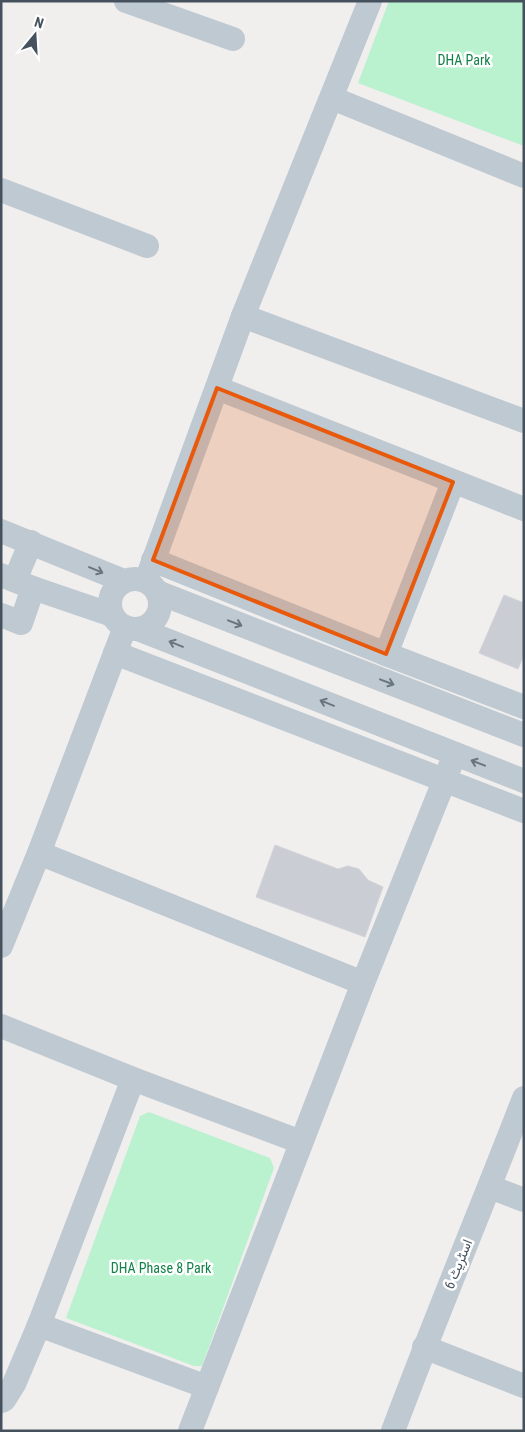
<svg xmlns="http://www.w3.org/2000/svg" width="525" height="1432" viewBox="0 0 525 1432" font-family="'Roboto Condensed',Vazirmatn,sans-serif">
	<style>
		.green { fill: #baf1cf }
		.building { fill: #cacdd3; stroke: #d2d4da }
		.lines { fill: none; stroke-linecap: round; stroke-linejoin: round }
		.minor { stroke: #bec9d1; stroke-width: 24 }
		.oneway { stroke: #697680 }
		.marked { fill: #e8590c; fill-opacity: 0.2; stroke: #e8590c; stroke-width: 4; stroke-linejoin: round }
		.labels { text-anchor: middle; stroke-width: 5; stroke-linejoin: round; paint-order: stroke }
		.park-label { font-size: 14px; fill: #128249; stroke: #fff }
		.street-label { font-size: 14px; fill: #45525d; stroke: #fff }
	</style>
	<rect width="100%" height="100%" fill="#f1eeee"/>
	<!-- green -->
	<g class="green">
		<path d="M 389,1 L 524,1 L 524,146 L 358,83 Z"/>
		<path d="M 149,1112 L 270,1158 L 274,1168 L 202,1366 L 194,1366 L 66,1318 L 140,1116 Z"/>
	</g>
	<!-- building -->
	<g class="building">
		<path d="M 504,595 L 524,603 L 524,655 L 518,669 L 479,653 Z"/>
		<path d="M 275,845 L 338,869 L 348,866 L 359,869 L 368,880 L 383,887 L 365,937 L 256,897 Z"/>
	</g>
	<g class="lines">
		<!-- minor -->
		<g class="minor">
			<path d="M 126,1 L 233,39"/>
			<path d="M 332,98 L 524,176"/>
			<path d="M 1,190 L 147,246"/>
			<path d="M 243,316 L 524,421"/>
			<path d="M 217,388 L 524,509"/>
			<path d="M 1,531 L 124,581"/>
			<path d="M 153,560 L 386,654 L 524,707"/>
			<path d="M 1,575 L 33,588 L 112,615"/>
			<circle cx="135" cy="604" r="25"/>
			<path d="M 15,580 L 31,542"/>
			<path d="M 146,581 L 243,316 L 370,1"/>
			<path d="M 157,592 L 524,735"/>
			<path d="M 1,615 L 21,623 L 33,588"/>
			<path d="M 138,629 L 524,781"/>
			<path d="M 115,653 L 524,811"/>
			<path d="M 386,654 L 453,482"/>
			<path d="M 39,853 L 363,983"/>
			<path d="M 1,946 L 39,853 L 125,627"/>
			<path d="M 1,1026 L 133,1079 L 301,1142"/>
			<path d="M 490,1187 L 524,1200"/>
			<path d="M 39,1325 L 207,1387"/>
			<path d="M 424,1347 L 524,1386"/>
			<path d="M 1,1401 L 4,1400 L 14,1384 L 39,1325 L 133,1079"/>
			<path d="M 190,1431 L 363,983 L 455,754"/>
			<path d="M 393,1431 C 435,1319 481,1209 524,1098"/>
		</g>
	</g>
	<!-- one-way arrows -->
	<defs><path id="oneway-shaft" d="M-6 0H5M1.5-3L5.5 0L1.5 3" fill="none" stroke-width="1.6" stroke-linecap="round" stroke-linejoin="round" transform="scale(1.25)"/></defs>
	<g class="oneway">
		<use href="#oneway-shaft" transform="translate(96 570) rotate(23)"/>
		<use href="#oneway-shaft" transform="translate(235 623) rotate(21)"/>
		<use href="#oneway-shaft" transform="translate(176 644) rotate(-158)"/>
		<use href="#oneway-shaft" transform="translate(387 682) rotate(21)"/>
		<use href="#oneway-shaft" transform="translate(327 703) rotate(-158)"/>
		<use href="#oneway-shaft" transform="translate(478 763) rotate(-159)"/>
	</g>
	<!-- marked area -->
	<path class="marked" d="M 217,388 L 453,482 L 386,654 L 153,560 Z"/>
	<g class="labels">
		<!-- park labels -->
		<g class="park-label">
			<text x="464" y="65">DHA Park</text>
			<text x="161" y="1273">DHA Phase 8 Park</text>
		</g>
		<!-- street labels -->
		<g class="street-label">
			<text transform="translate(458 1264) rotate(-68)" y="5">اسٹریٹ 6</text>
		</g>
	</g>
	<!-- border -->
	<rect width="525" height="1432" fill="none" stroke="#45525d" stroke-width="5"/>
	<!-- north arrow -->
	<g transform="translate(35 35) rotate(18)" stroke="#ffffff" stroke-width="4" paint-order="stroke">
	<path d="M0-4L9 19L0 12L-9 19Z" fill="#45525d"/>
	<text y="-8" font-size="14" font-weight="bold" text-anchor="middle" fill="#45525d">N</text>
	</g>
</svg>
